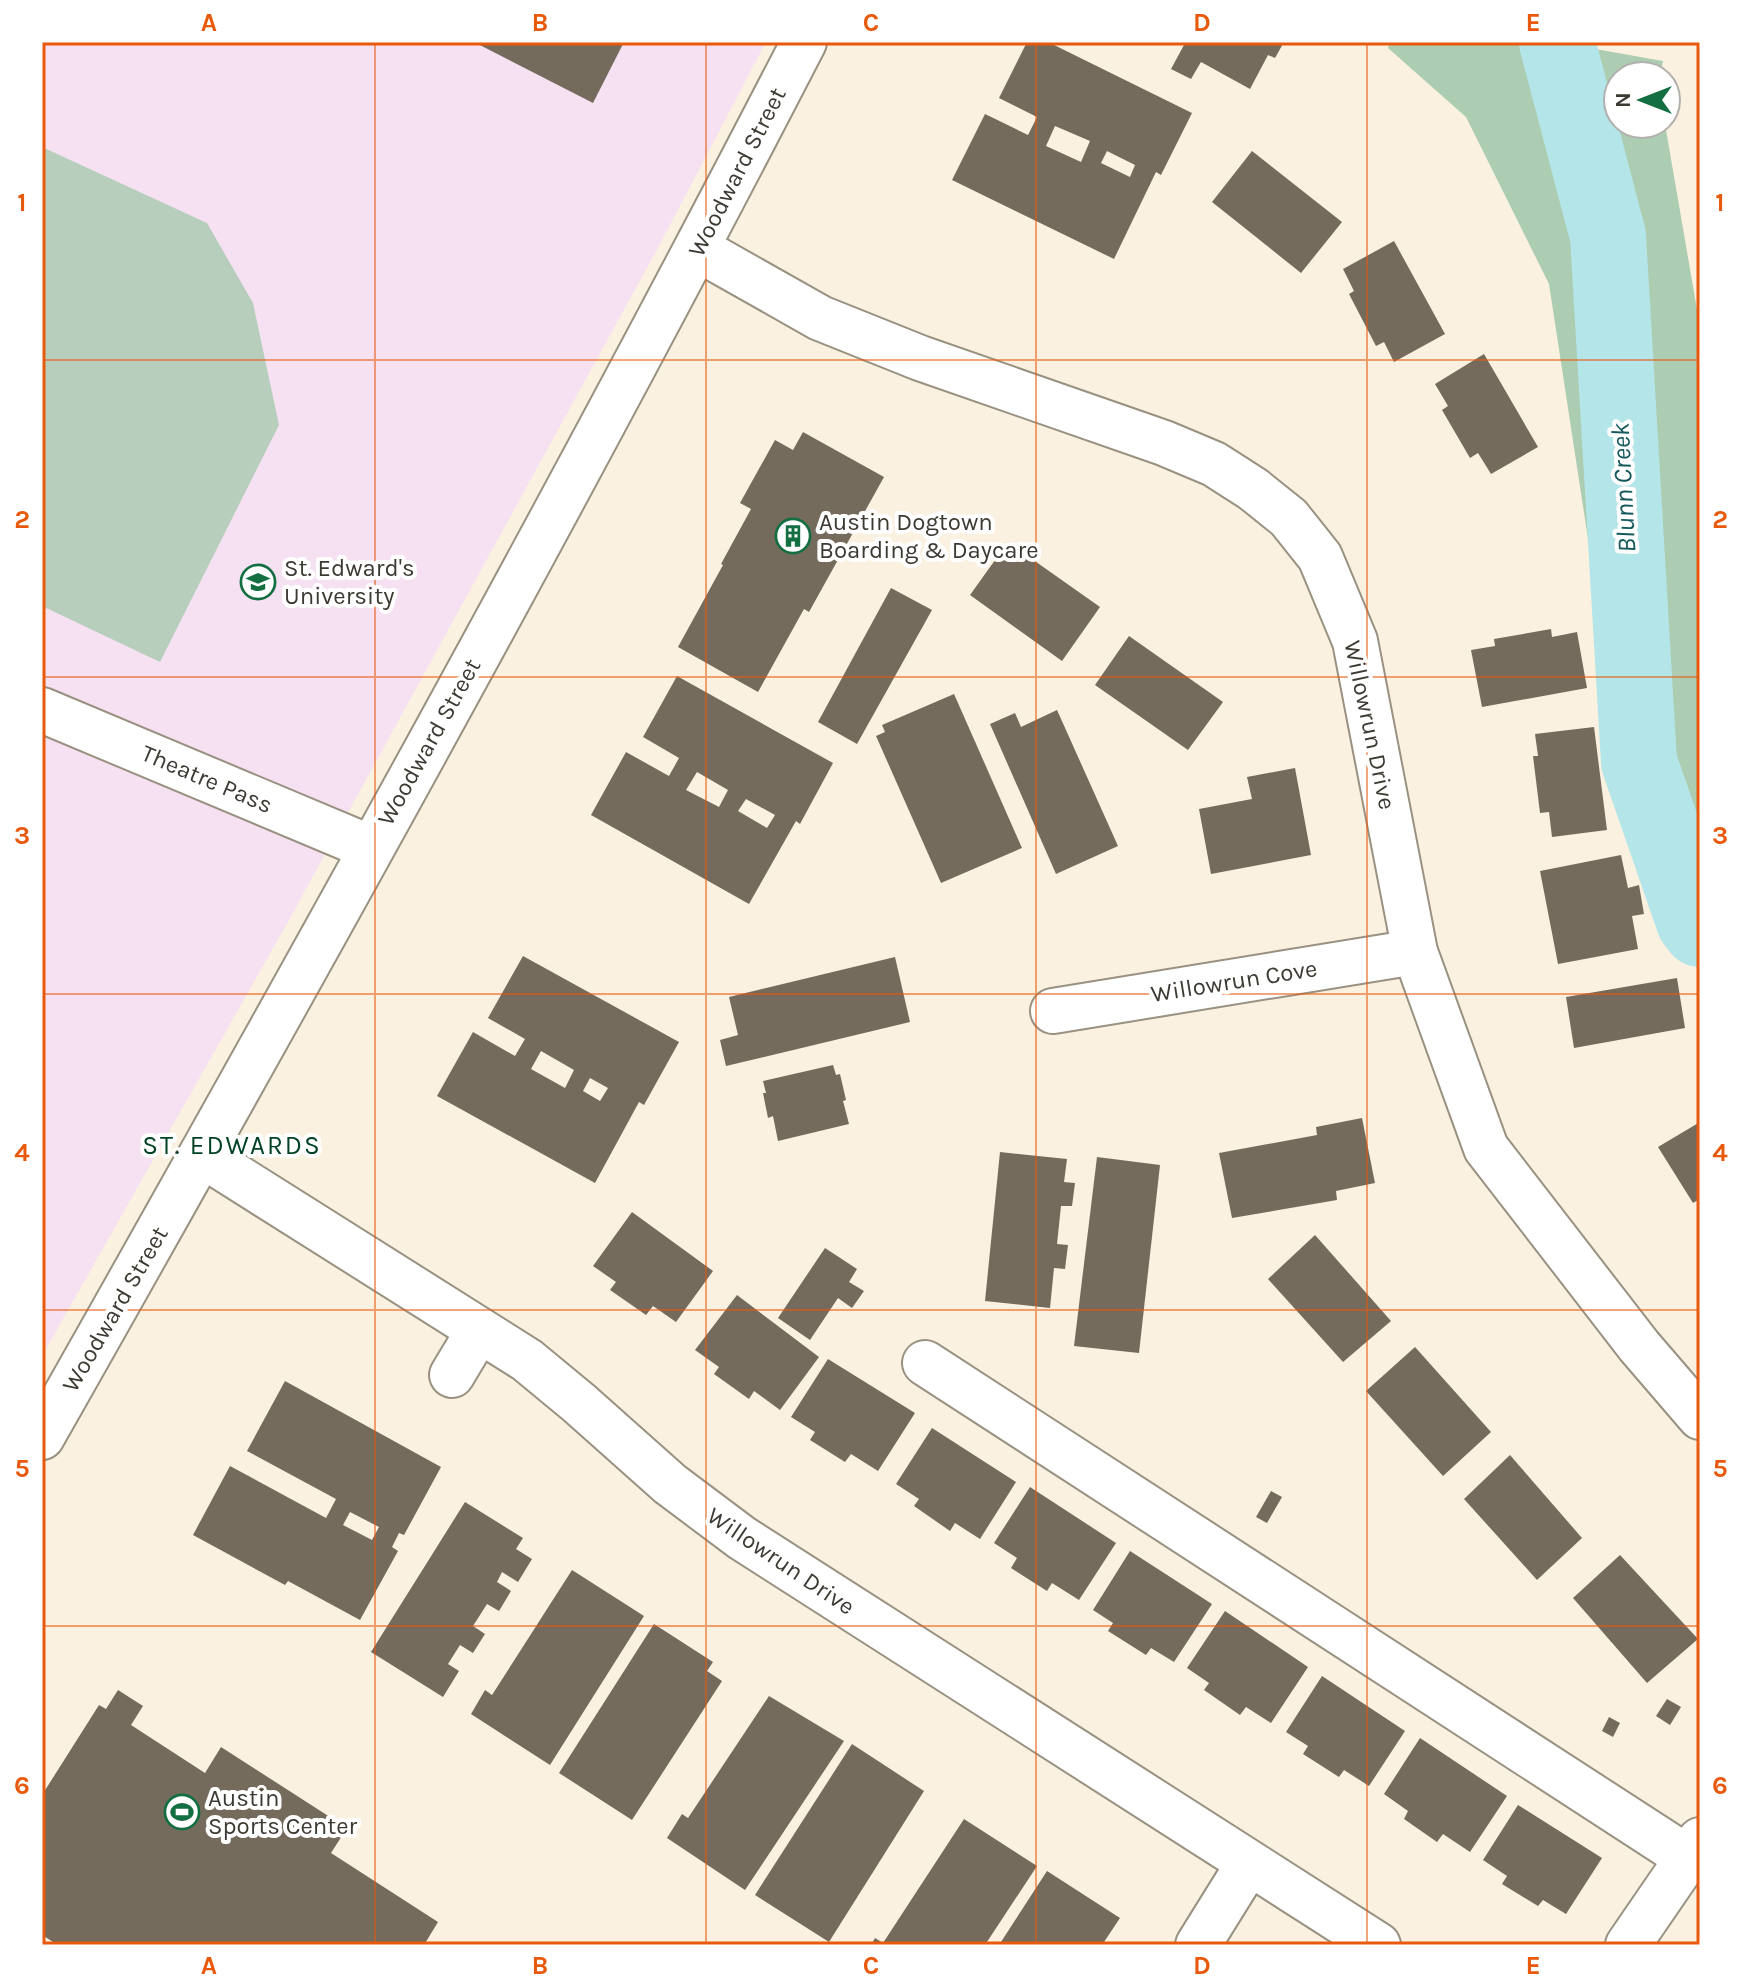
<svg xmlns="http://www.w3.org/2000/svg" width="1742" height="1987" viewBox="0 0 1742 1987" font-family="Karla,sans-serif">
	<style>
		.education { fill: #f5e1f2 }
		.green { fill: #b8cebc }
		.forest { fill: #adcdb2 }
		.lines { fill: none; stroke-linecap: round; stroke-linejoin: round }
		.river { stroke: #b4e5e8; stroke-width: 76 }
		.building { fill: #756b5d; fill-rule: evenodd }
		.minor-casing { stroke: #999181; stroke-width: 48 }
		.minor { stroke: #fff; stroke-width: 44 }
		.grid { fill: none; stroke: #e8590c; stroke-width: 2; stroke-opacity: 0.55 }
		.labels { text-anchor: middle; stroke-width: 8; stroke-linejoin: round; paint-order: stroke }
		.street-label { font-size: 24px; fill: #3d3a33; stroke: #fff }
		.poi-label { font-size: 24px; fill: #3d3a33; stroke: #fff; text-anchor: start }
		.water-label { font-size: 26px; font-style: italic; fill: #16595c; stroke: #fff }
		.neighbourhood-label { font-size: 26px; letter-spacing: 2px; fill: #024224; stroke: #fff }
		.neatline { fill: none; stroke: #e8590c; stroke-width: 3 }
		.grid-label { font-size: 26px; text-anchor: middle; font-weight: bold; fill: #e8590c }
	</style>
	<rect width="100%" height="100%" fill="#faf1e0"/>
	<!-- education -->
	<path class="education" d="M 42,42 L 766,42 L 660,244 L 289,920 L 42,1356 Z"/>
	<!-- green -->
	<path class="green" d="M 42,147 L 207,223 L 253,303 L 279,425 L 160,662 L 42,606 Z"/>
	<!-- forest -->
	<path class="forest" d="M 1390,42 L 1556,42 L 1663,61 L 1660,76 L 1618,76 L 1618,124 L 1665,124 L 1700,327 L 1700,959 L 1667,887 L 1622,761 L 1549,284 L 1466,117 L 1388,48 Z"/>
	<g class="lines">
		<!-- river -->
		<path class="river" d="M 1557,42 L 1608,236 L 1639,762 L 1694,921 L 1700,929"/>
	</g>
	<!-- building -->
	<g class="building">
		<path d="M 474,42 L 624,42 L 593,103 Z"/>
		<path d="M 1027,42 L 1048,42 L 1192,113 L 1161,175 L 1156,172 L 1114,259 L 952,180 L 985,114 L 1028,135 L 1037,117 L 999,98 ZM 1055,126 L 1090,141 L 1081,162 L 1046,146 ZM 1107,151 L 1135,165 L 1130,177 L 1101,163 Z"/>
		<path d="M 1178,42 L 1284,42 L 1275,58 L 1268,55 L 1250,89 L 1201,62 L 1191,79 L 1171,69 L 1184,45 Z"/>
		<path d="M 1252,151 L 1342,222 L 1301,273 L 1212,202 Z"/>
		<path d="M 1394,241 L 1445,334 L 1394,362 L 1384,342 L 1376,346 L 1349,294 L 1354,291 L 1343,269 Z"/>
		<path d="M 1484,354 L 1538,447 L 1491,474 L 1478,453 L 1470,458 L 1442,410 L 1448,406 L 1435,384 Z"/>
		<path d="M 803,432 L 884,477 L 809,612 L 804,609 L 758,692 L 678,647 L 723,565 L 721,564 L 751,509 L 740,503 L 775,440 L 793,450 Z"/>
		<path d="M 1008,542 L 1100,607 L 1062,661 L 970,595 Z"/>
		<path d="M 891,588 L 932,610 L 857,744 L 818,722 Z"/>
		<path d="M 1551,629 L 1552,637 L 1577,632 L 1587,688 L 1482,707 L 1471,650 L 1495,646 L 1494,639 Z"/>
		<path d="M 1129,636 L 1223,702 L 1188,750 L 1095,685 Z"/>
		<path d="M 677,676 L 833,763 L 800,824 L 796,821 L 749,904 L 591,815 L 626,752 L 669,776 L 679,758 L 643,737 ZM 697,772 L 728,790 L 719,807 L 686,790 ZM 746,799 L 775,815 L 767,828 L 738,811 Z"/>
		<path d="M 954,694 L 1022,848 L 941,883 L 876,736 L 885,732 L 882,725 Z"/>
		<path d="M 1057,710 L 1118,846 L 1056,874 L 990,724 L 1015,713 L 1021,727 Z"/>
		<path d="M 1594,727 L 1607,830 L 1552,837 L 1549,812 L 1540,813 L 1533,756 L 1538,756 L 1535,734 Z"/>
		<path d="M 1295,768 L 1311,855 L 1211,874 L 1199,809 L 1252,799 L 1247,777 Z"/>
		<path d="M 1621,855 L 1628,888 L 1639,885 L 1644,914 L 1632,916 L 1638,949 L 1558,964 L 1540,871 Z"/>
		<path d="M 523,956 L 679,1042 L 644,1105 L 639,1102 L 595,1183 L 437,1096 L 473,1032 L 515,1056 L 525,1039 L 488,1018 ZM 541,1051 L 574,1070 L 565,1088 L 531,1069 ZM 590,1078 L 608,1088 L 600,1101 L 583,1091 Z"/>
		<path d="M 895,957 L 910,1022 L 726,1066 L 720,1040 L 738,1035 L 729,997 Z"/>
		<path d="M 1677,978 L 1685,1028 L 1574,1048 L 1566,997 Z"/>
		<path d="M 833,1065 L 836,1075 L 840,1074 L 846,1100 L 843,1101 L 849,1124 L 778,1141 L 773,1116 L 768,1118 L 763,1093 L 766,1093 L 763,1081 Z"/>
		<path d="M 1362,1118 L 1375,1183 L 1336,1191 L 1337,1200 L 1232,1218 L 1219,1153 L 1317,1135 L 1316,1127 Z"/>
		<path d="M 1700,1122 L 1700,1199 L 1693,1203 L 1658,1147 Z"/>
		<path d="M 1000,1152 L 1067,1159 L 1064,1182 L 1075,1183 L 1072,1206 L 1061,1206 L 1057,1244 L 1068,1245 L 1065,1269 L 1054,1268 L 1050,1308 L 985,1301 Z"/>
		<path d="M 1097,1157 L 1160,1165 L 1139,1353 L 1074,1346 Z"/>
		<path d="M 632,1212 L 713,1271 L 676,1322 L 653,1306 L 646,1315 L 610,1290 L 616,1282 L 593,1266 Z"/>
		<path d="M 1315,1235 L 1391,1321 L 1343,1362 L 1268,1279 Z"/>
		<path d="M 825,1248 L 857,1269 L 849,1282 L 864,1291 L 852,1308 L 838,1298 L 810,1340 L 778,1318 Z"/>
		<path d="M 737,1295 L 819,1357 L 780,1410 L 754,1391 L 749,1399 L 714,1374 L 719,1367 L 695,1350 Z"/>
		<path d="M 1415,1347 L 1491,1432 L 1443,1476 L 1366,1391 Z"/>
		<path d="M 828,1359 L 915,1413 L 878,1471 L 851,1454 L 845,1462 L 810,1440 L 815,1432 L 791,1417 Z"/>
		<path d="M 285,1381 L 441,1467 L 404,1535 L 399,1533 L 392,1547 L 398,1551 L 360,1620 L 288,1581 L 285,1585 L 193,1535 L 230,1466 L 326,1518 L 336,1499 L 247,1451 ZM 350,1512 L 379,1527 L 372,1540 L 343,1525 Z"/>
		<path d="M 932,1428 L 1016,1482 L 980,1539 L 955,1523 L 950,1531 L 914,1506 L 919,1499 L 896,1484 Z"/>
		<path d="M 1510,1455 L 1582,1538 L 1537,1580 L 1464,1499 Z"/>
		<path d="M 1030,1487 L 1116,1543 L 1079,1600 L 1052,1583 L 1047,1591 L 1011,1568 L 1017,1558 L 994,1543 Z"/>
		<path d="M 1271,1491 L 1282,1497 L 1267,1523 L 1256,1517 Z"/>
		<path d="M 465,1502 L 523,1538 L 516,1549 L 532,1559 L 518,1582 L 502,1572 L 497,1582 L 511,1591 L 499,1611 L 487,1604 L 473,1626 L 485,1634 L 473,1653 L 460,1645 L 448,1664 L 459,1671 L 443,1697 L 371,1652 Z"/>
		<path d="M 1130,1551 L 1212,1604 L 1174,1662 L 1151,1648 L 1146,1655 L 1108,1631 L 1113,1623 L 1093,1610 Z"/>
		<path d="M 1620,1555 L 1698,1639 L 1647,1683 L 1573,1598 Z"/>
		<path d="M 572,1570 L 644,1616 L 550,1765 L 471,1714 L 485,1690 L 492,1695 Z"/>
		<path d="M 1225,1611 L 1308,1667 L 1271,1723 L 1246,1707 L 1240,1715 L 1204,1690 L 1209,1683 L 1187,1668 Z"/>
		<path d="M 654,1624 L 713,1662 L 707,1671 L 722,1681 L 632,1820 L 559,1773 Z"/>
		<path d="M 1322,1676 L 1405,1731 L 1369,1786 L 1344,1770 L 1339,1777 L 1303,1754 L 1308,1746 L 1286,1732 Z"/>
		<path d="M 118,1690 L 143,1706 L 131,1725 L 205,1773 L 221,1747 L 347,1828 L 331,1853 L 438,1922 L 424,1945 L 58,1945 L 42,1935 L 42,1795 L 99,1705 L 106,1709 Z"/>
		<path d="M 769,1696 L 844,1741 L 745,1890 L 667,1838 L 682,1814 L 688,1818 Z"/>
		<path d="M 1667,1699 L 1681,1707 L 1670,1725 L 1656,1716 Z"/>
		<path d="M 1609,1717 L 1620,1723 L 1613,1737 L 1602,1731 Z"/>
		<path d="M 1420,1738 L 1507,1796 L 1470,1852 L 1443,1834 L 1437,1842 L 1404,1819 L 1408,1811 L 1384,1794 Z"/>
		<path d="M 852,1744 L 924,1791 L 829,1942 L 755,1895 Z"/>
		<path d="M 1518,1805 L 1602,1858 L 1566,1914 L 1543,1900 L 1538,1906 L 1502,1884 L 1507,1876 L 1483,1860 Z"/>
		<path d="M 964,1819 L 1037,1866 L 985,1945 L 871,1945 L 875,1938 L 883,1943 Z"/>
		<path d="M 1047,1871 L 1120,1918 L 1102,1945 L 999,1945 Z"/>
	</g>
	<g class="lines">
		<!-- minor casing -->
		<g class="minor-casing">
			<g id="minor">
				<path d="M 698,249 L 820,318 L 920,358 L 1164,443 L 1214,464 L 1253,489 L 1289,518 L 1320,557 L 1355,641 L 1415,952 L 1486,1148 L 1639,1346 L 1700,1417"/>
				<path d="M 42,710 L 371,848"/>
				<path d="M 1053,1011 L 1415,952"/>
				<path d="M 202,1155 L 527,1360 L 579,1403 L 670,1484 L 742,1538 L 1378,1945"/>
				<path d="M 925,1363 L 1688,1858"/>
				<path d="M 452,1375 L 479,1330"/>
				<path d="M 42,1437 C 303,976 561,513 804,42"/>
				<path d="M 1198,1945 L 1249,1863"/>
				<path d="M 1628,1945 L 1700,1840"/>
			</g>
		</g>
		<!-- minor -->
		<use href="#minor" class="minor"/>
	</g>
	<!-- grid -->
	<path class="grid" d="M 375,42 L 375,1945M 706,42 L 706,1945M 1036,42 L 1036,1945M 1367,42 L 1367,1945M 42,360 L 1700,360M 42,677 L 1700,677M 42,994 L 1700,994M 42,1310 L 1700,1310M 42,1626 L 1700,1626"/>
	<!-- icons -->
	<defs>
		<g id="building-ring" transform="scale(1.8)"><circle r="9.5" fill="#fff" stroke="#136e41" stroke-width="1.5"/><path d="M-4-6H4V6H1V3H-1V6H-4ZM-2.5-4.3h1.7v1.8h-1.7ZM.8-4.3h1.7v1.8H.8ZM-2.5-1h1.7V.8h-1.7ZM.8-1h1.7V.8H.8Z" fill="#136e41"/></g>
		<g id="university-ring" transform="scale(1.8)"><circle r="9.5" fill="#fff" stroke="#136e41" stroke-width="1.5"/><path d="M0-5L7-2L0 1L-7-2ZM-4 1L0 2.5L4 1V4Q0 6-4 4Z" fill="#136e41"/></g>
		<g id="stadium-ring" transform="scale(1.8)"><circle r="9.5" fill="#fff" stroke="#136e41" stroke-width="1.5"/><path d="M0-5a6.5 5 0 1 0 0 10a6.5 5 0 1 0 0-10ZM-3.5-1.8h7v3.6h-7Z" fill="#136e41"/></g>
	</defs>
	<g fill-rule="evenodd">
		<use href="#building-ring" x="793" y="536"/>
		<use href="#university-ring" x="258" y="582"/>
		<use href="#stadium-ring" x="182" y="1812"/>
	</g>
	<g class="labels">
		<!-- street labels -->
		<g class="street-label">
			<text transform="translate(737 172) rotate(-63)" y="8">Woodward Street</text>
			<text transform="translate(1370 725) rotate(78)" y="8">Willowrun Drive</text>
			<text transform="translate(429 742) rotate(-61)" y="8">Woodward Street</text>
			<text transform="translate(207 779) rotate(23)" y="8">Theatre Pass</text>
			<text transform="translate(1234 981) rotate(-9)" y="8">Willowrun Cove</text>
			<text transform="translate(115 1309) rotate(-60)" y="8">Woodward Street</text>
			<text transform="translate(781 1561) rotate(34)" y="8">Willowrun Drive</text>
		</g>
		<!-- poi labels -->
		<g class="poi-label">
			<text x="819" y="530">Austin Dogtown<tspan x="819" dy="28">Boarding &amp; Daycare</tspan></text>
			<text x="284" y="576">St. Edward's<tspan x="284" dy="28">University</tspan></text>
			<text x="208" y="1806">Austin<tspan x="208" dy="28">Sports Center</tspan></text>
		</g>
		<!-- water labels -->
		<g class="water-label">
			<text transform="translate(1623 488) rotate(-93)" y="9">Blunn Creek</text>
		</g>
		<!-- neighbourhood labels -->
		<g class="neighbourhood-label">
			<text x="232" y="1154">ST. EDWARDS</text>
		</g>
	</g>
	<!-- border -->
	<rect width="1742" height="1987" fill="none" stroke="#ffffff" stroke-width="88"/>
	<!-- north arrow -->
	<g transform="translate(1642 100) rotate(270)"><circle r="38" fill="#ffffff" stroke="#b1b0ad" stroke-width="2"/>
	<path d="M0-6L14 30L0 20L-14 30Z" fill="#136e41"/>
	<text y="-12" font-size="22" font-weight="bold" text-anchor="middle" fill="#3d3a33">N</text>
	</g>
	<rect x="44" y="44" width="1654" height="1899" class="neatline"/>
	<g class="grid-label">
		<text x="209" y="31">A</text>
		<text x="540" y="31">B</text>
		<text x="871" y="31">C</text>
		<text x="1202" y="31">D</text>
		<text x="1533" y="31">E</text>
		<text x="22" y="211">1</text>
		<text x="1720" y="211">1</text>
		<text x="22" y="528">2</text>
		<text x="1720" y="528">2</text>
		<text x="22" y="844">3</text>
		<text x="1720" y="844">3</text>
		<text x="22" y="1161">4</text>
		<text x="1720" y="1161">4</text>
		<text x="22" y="1477">5</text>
		<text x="1720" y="1477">5</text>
		<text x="22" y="1794">6</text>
		<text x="1720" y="1794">6</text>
		<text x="209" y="1974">A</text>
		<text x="540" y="1974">B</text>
		<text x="871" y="1974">C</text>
		<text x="1202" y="1974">D</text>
		<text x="1533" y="1974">E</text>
	</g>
</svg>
